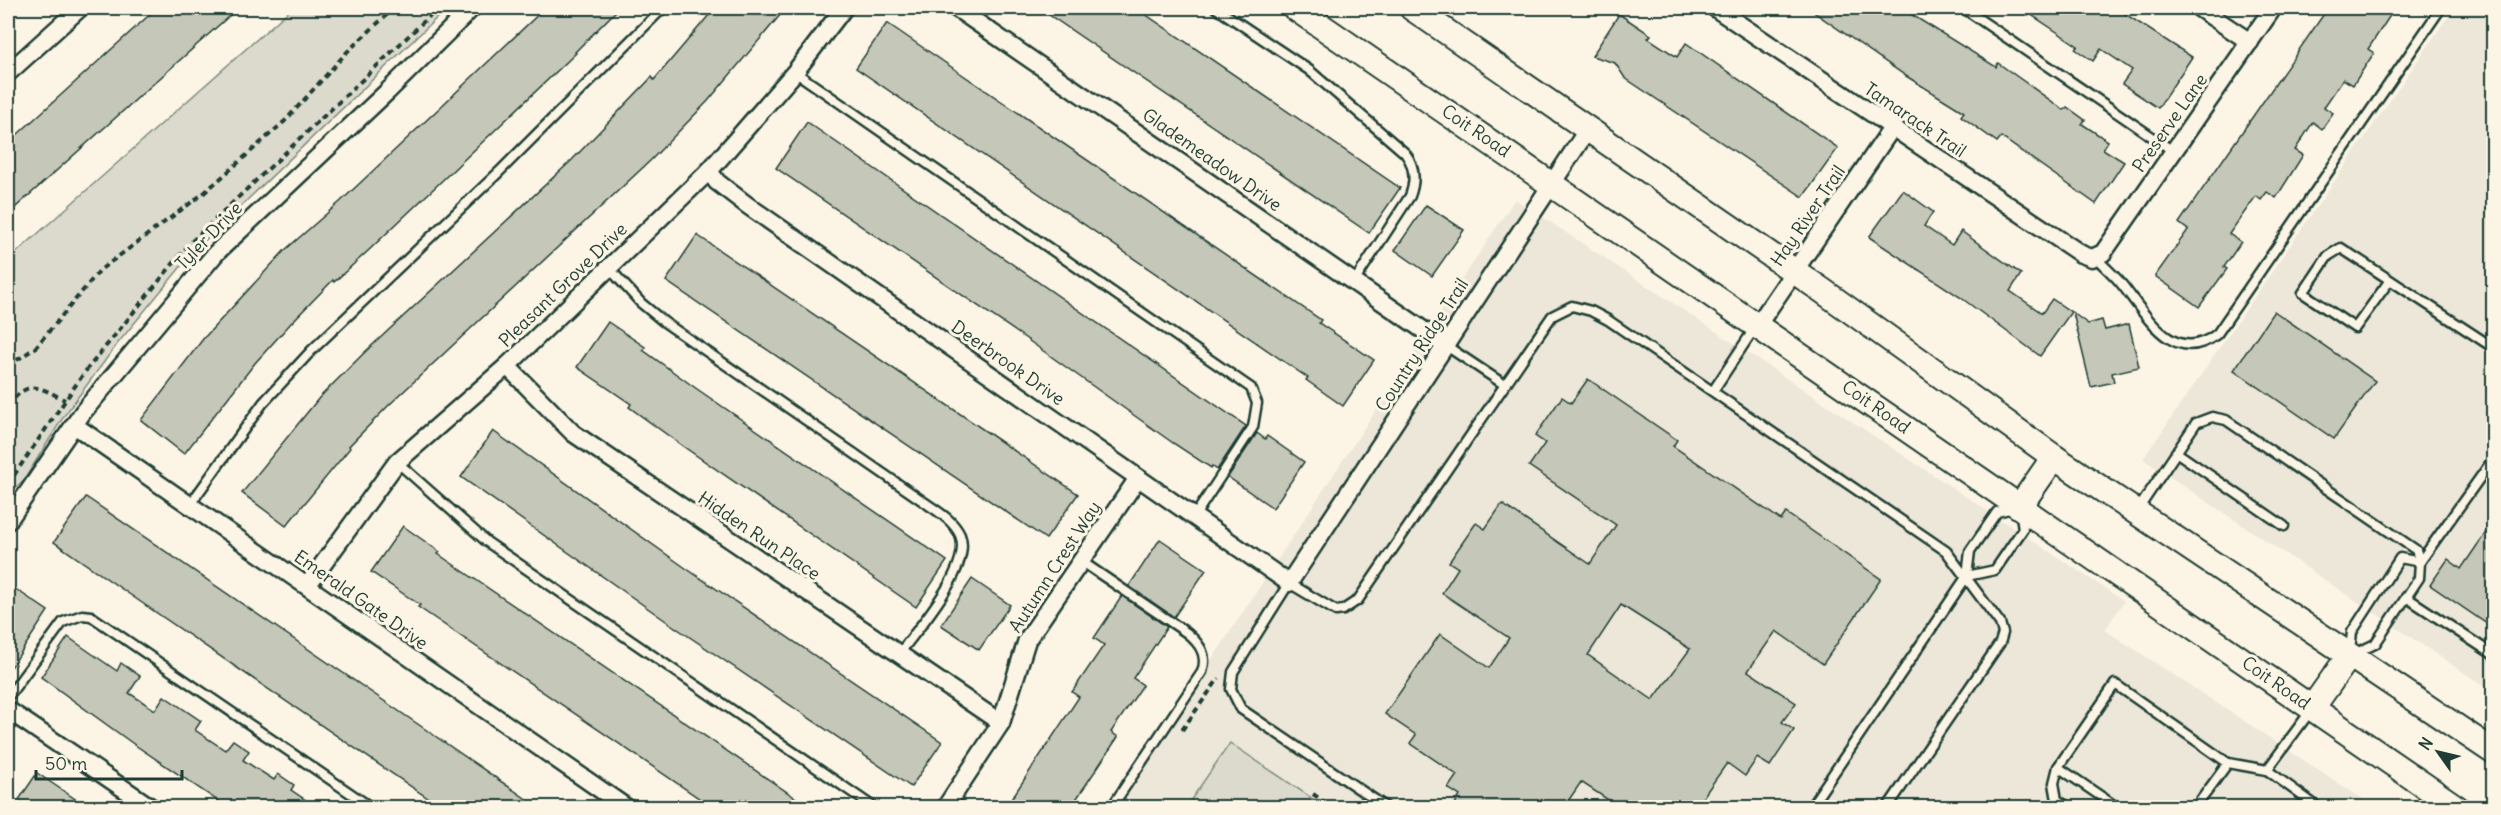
<svg xmlns="http://www.w3.org/2000/svg" width="2501" height="815" viewBox="0 0 2501 815" font-family="Delius,sans-serif">
	<style>
		.built { fill: #ece7d8 }
		.green { fill: #dcdacc; stroke: #7e8c80; stroke-width: 1.5 }
		.building { fill: #c5c7b9; stroke: #1f3d34; stroke-width: 1.5; fill-rule: evenodd }
		.lines { fill: none; stroke-linecap: round; stroke-linejoin: round }
		.service-casing { stroke: #1f3d34; stroke-width: 13 }
		.minor-casing { stroke: #1f3d34; stroke-width: 21 }
		.secondary-casing { stroke: #1f3d34; stroke-width: 28 }
		.path { stroke: #1f3d34; stroke-width: 4; stroke-dasharray: 6 4.5; stroke-linecap: butt }
		.service { stroke: #fcf5e5; stroke-width: 8 }
		.minor { stroke: #fcf5e5; stroke-width: 16 }
		.secondary { stroke: #fcf5e5; stroke-width: 24 }
		.labels { text-anchor: middle; stroke-width: 6; stroke-linejoin: round; paint-order: stroke }
		.street-label { font-size: 18px; fill: #1f3d34; stroke: #fcf5e5 }
	</style>
	<rect width="100%" height="100%" fill="#fcf5e5"/>
	<filter id="ink" filterUnits="userSpaceOnUse"><feTurbulence type="fractalNoise" baseFrequency=".0167" numOctaves="2"/><feDisplacementMap in="SourceGraphic" scale="12" xChannelSelector="R" yChannelSelector="G"/><feConvolveMatrix kernelMatrix="1 2 1 2 8 2 1 2 1" color-interpolation-filters="sRGB"/></filter>
	<g filter="url(#ink)">
		<!-- built -->
		<g class="built">
			<path d="M 2454,8 L 2493,8 L 2493,692 L 2143,459 Z"/>
			<path d="M 1515,199 L 2124,601 L 2105,630 L 2375,807 L 1114,808 Z"/>
		</g>
		<!-- green -->
		<g class="green">
			<path d="M 292,8 L 447,8 L 193,252 L 118,343 L 64,416 L 24,480 L 8,494 L 8,260 Z"/>
			<path d="M 1230,743 L 1316,801 L 1312,807 L 1186,807 Z"/>
		</g>
		<!-- building -->
		<g class="building">
			<path d="M 157,8 L 238,8 L 8,214 L 8,143 Z"/>
			<path d="M 545,8 L 619,8 L 575,52 L 576,53 L 368,251 L 334,282 L 333,280 L 291,323 L 255,363 L 184,454 L 141,420 L 203,339 L 285,250 L 340,202 Z"/>
			<path d="M 715,8 L 786,8 L 708,101 L 651,160 L 389,405 L 349,446 L 350,448 L 286,526 L 242,493 L 319,398 L 365,352 L 572,160 L 652,77 L 654,80 Z"/>
			<path d="M 1039,8 L 1136,8 L 1400,188 L 1369,233 Z"/>
			<path d="M 1808,8 L 1901,8 L 1996,67 L 1998,63 L 2064,110 L 2067,107 L 2085,120 L 2082,124 L 2108,141 L 2103,149 L 2124,162 L 2096,204 L 2001,137 L 1997,142 L 1961,116 L 1964,112 L 1906,76 Z"/>
			<path d="M 2021,8 L 2116,8 L 2192,57 L 2158,108 L 2122,84 L 2132,70 L 2101,49 L 2093,61 L 2075,49 L 2078,46 Z"/>
			<path d="M 2328,8 L 2395,8 L 2368,49 L 2374,53 L 2353,85 L 2343,79 L 2324,107 L 2333,113 L 2322,129 L 2313,122 L 2295,150 L 2303,155 L 2276,198 L 2267,192 L 2261,200 L 2256,196 L 2229,234 L 2241,242 L 2224,267 L 2227,269 L 2199,307 L 2155,276 L 2188,230 L 2179,223 Z"/>
			<path d="M 1619,14 L 1651,35 L 1648,38 L 1677,57 L 1686,43 L 1838,148 L 1803,197 L 1625,78 L 1615,63 L 1592,56 Z"/>
			<path d="M 887,23 L 1321,320 L 1319,323 L 1374,360 L 1343,406 L 1306,380 L 1308,378 L 856,68 Z"/>
			<path d="M 807,122 L 1246,426 L 1217,470 L 1212,466 L 1211,468 L 1173,443 L 1025,338 L 776,168 Z"/>
			<path d="M 1903,190 L 1933,212 L 1924,226 L 1952,245 L 1961,231 L 2021,274 L 2010,291 L 2042,313 L 2052,299 L 2071,312 L 2040,356 L 1960,297 L 1869,237 Z"/>
			<path d="M 1426,205 L 1464,230 L 1432,276 L 1395,250 Z"/>
			<path d="M 697,235 L 1078,494 L 1046,539 L 666,281 Z"/>
			<path d="M 2274,311 L 2375,381 L 2334,439 L 2234,370 Z"/>
			<path d="M 2073,313 L 2088,324 L 2102,320 L 2105,330 L 2129,324 L 2139,367 L 2112,373 L 2114,382 L 2091,387 Z"/>
			<path d="M 608,322 L 645,347 L 643,350 L 697,389 L 947,561 L 916,607 L 684,447 L 629,407 L 631,404 L 577,367 Z"/>
			<path d="M 1588,379 L 1677,440 L 1673,446 L 1781,520 L 1786,513 L 1881,579 L 1823,664 L 1776,631 L 1748,671 L 1796,703 L 1782,722 L 1794,730 L 1770,766 L 1757,758 L 1745,776 L 1727,763 L 1696,807 L 1619,807 L 1581,782 L 1564,807 L 1453,807 L 1460,796 L 1448,788 L 1457,775 L 1410,743 L 1416,735 L 1385,714 L 1440,634 L 1489,668 L 1509,638 L 1442,593 L 1458,568 L 1449,562 L 1476,523 L 1485,529 L 1502,504 L 1590,564 L 1616,525 L 1529,466 L 1545,443 L 1535,436 L 1562,397 L 1571,403 ZM 1621,605 L 1690,649 L 1653,700 L 1588,655 Z"/>
			<path d="M 493,431 L 687,569 L 942,742 L 911,787 L 666,621 L 461,477 Z"/>
			<path d="M 1257,433 L 1265,439 L 1267,436 L 1304,462 L 1273,508 L 1228,477 Z"/>
			<path d="M 86,497 L 425,729 L 538,807 L 441,807 L 145,605 L 54,542 Z"/>
			<path d="M 2493,522 L 2493,628 L 2430,585 L 2448,559 L 2461,569 Z"/>
			<path d="M 403,526 L 440,552 L 438,554 L 809,807 L 712,807 L 418,607 L 420,605 L 371,572 Z"/>
			<path d="M 1160,539 L 1206,570 L 1174,617 L 1129,586 Z"/>
			<path d="M 972,579 L 1010,605 L 979,650 L 941,625 Z"/>
			<path d="M 8,584 L 48,611 L 8,672 Z"/>
			<path d="M 1122,596 L 1167,627 L 1133,678 L 1143,685 L 1111,732 L 1118,737 L 1071,807 L 1006,807 L 1079,697 L 1072,692 L 1104,645 L 1094,638 Z"/>
			<path d="M 68,637 L 117,671 L 121,663 L 140,676 L 129,693 L 155,710 L 164,696 L 201,721 L 195,730 L 225,750 L 233,740 L 249,751 L 243,760 L 274,780 L 278,774 L 294,785 L 291,790 L 316,807 L 227,807 L 132,743 L 41,677 Z"/>
			<path d="M 37,773 L 87,807 L 14,807 Z"/>
		</g>
		<g class="lines">
			<!-- service casing -->
			<g class="service-casing">
				<g id="service">
					<path d="M 1216,8 L 1309,70 L 1405,153 C 1415,166 1416,180 1410,196 L 1354,282"/>
					<path d="M 1963,8 L 2173,151"/>
					<path d="M 795,72 L 1251,388 L 1257,403 L 1253,427 L 1194,517"/>
					<path d="M 2096,258 C 2103,265 2112,273 2119,281 C 2144,310 2171,369 2217,334 L 2441,8"/>
					<path d="M 609,268 L 641,303 L 664,322 L 930,506 C 942,514 954,522 960,535 C 973,567 918,628 899,654"/>
					<path d="M 2390,280 L 2355,328 L 2303,293 L 2328,256 L 2341,248 L 2494,348"/>
					<path d="M 1445,345 L 1505,385"/>
					<path d="M 1713,391 L 1756,326"/>
					<path d="M 2176,452 L 2284,526"/>
					<path d="M 397,462 L 487,542 L 875,808"/>
					<path d="M 189,506 L 263,403 L 312,350 L 499,172 L 663,8"/>
					<path d="M 2137,511 L 2196,423 L 2212,417 L 2226,420 L 2416,550 L 2420,562"/>
					<path d="M 1081,561 L 1187,633 C 1200,644 1208,655 1202,672 L 1111,808"/>
					<path d="M 1967,576 L 1995,570 L 2023,529 L 2021,515"/>
					<path d="M 2406,597 L 2494,655"/>
					<path d="M 2350,651 L 2352,632 L 2400,558 L 2420,562"/>
					<path d="M 2354,654 L 2375,644 L 2419,578 L 2420,562 L 2494,458"/>
					<path d="M 8,697 L 63,622 L 82,615 L 91,616 L 372,808"/>
					<path d="M 2058,767 L 2054,783 L 2057,800 L 2070,808"/>
					<path d="M 2267,770 L 2319,808"/>
					<path d="M 1387,808 L 1241,709 L 1231,689 L 1233,672 L 1289,583 L 1336,611 L 1343,610 L 1358,600 L 1552,316 L 1572,306 L 1591,311 L 1608,320 L 1946,551 L 2000,623 L 2003,633 L 2000,643 L 1887,808"/>
					<path d="M 1810,808 L 1967,576 L 1970,551 L 1997,512 L 2013,508"/>
					<path d="M 2118,808 L 2058,767 L 2115,684 L 2228,763"/>
					<path d="M 2195,808 L 2228,763 L 2267,770 L 2312,709"/>
				</g>
			</g>
			<!-- minor casing -->
			<g class="minor-casing">
				<g id="minor">
					<path d="M 956,8 L 1445,345"/>
					<path d="M 1715,8 L 2081,254 L 2092,258 L 2103,253 L 2273,8"/>
					<path d="M 2199,8 L 2250,42"/>
					<path d="M 8,73 L 80,8"/>
					<path d="M 709,171 L 717,182 L 747,205 L 1289,583 L 1588,129"/>
					<path d="M 1757,326 L 1892,128"/>
					<path d="M 507,366 L 573,433 L 1001,723"/>
					<path d="M 74,425 L 627,808"/>
					<path d="M 8,521 L 83,412 L 216,253 L 387,92 L 472,8"/>
					<path d="M 307,586 L 397,462 L 507,366 L 709,171 L 795,72 L 844,8"/>
					<path d="M 8,710 L 152,808"/>
					<path d="M 945,808 L 1001,723 L 1027,640 L 1138,478"/>
				</g>
			</g>
			<!-- secondary casing -->
			<g class="secondary-casing">
				<g id="secondary">
					<path d="M 1295,8 L 2457,808"/>
					<path d="M 1412,8 L 1823,291 L 2054,457 L 2494,752"/>
					<path d="M 2020,506 L 2054,457"/>
					<path d="M 2312,708 L 2349,656"/>
				</g>
			</g>
			<!-- path -->
			<g class="path">
				<path d="M 8,366 L 35,348 L 100,270 L 204,193 L 285,121 L 347,52 L 394,8"/>
				<path d="M 8,406 C 28,379 38,386 65,400"/>
				<path d="M 8,484 L 84,373 L 190,243 L 438,8"/>
				<path d="M 1182,730 L 1219,678"/>
				<path d="M 1313,794 L 1333,808"/>
				<path d="M 1316,808 L 1321,799"/>
			</g>
			<!-- service -->
			<use href="#service" class="service"/>
			<!-- minor -->
			<use href="#minor" class="minor"/>
			<!-- secondary -->
			<use href="#secondary" class="secondary"/>
		</g>
	</g>
	<g class="labels">
		<!-- street labels -->
		<g class="street-label">
			<text transform="translate(1915 120) rotate(34)" y="6">Tamarack Trail</text>
			<text transform="translate(2170 123) rotate(-55)" y="6">Preserve Lane</text>
			<text transform="translate(1476 131) rotate(34)" y="6">Coit Road</text>
			<text transform="translate(1212 160) rotate(35)" y="6">Glademeadow Drive</text>
			<text transform="translate(1808 216) rotate(-56)" y="6">Hay River Trail</text>
			<text transform="translate(209 236) rotate(-46)" y="6">Tyler Drive</text>
			<text transform="translate(563 285) rotate(-44)" y="6">Pleasant Grove Drive</text>
			<text transform="translate(1422 345) rotate(-57)" y="6">Country Ridge Trail</text>
			<text transform="translate(1008 363) rotate(35)" y="6">Deerbrook Drive</text>
			<text transform="translate(1876 407) rotate(35)" y="6">Coit Road</text>
			<text transform="translate(759 536) rotate(34)" y="6">Hidden Run Place</text>
			<text transform="translate(1055 567) rotate(-57)" y="6">Autumn Crest Way</text>
			<text transform="translate(361 600) rotate(35)" y="6">Emerald Gate Drive</text>
			<text transform="translate(2276 683) rotate(35)" y="6">Coit Road</text>
		</g>
	</g>
	<!-- margin -->
	<rect width="2501" height="815" fill="none" stroke="#fcf5e5" stroke-width="30"/>
	<rect x="15" y="15" width="2471" height="785" fill="none" stroke="#1f3d34" stroke-width="2" filter="url(#ink)"/>
	<!-- north arrow -->
	<g transform="translate(2438 752) rotate(304)" stroke="#fcf5e5" stroke-width="4.5" paint-order="stroke">
	<path d="M0-4.5L10 22L0 15L-10 22Z" fill="#1f3d34"/>
	<text y="-9" font-size="16" font-weight="bold" text-anchor="middle" fill="#1f3d34">N</text>
	</g>
	<!-- scale -->
	<path d="M36 770v9h146v-9" fill="none" stroke="#1f3d34" stroke-width="3"/>
	<text x="45" y="770" font-size="18" fill="#1f3d34" stroke="#fcf5e5" stroke-width="4.5" paint-order="stroke">50 m</text>
</svg>
